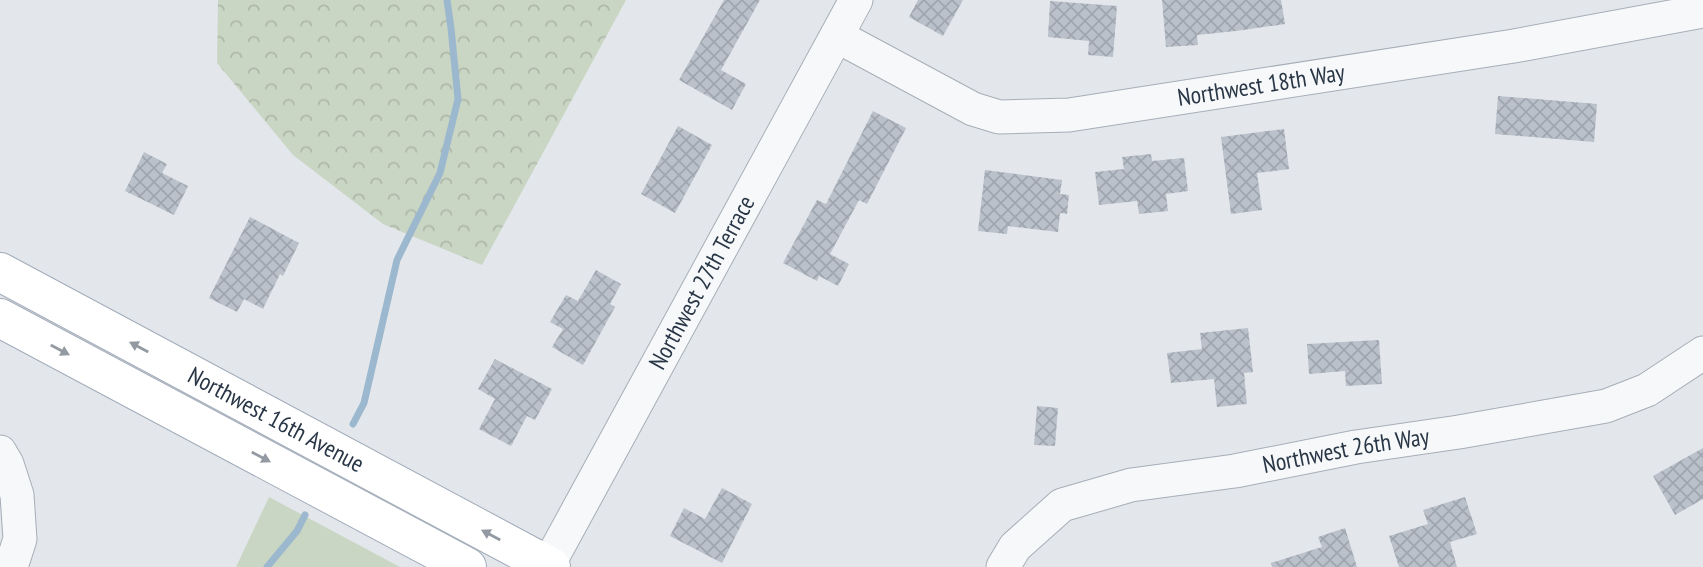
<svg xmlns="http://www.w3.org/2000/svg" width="1703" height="567" viewBox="0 0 1703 567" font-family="'PT Sans Narrow',sans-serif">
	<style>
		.forest { fill: url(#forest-crowns) }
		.park { fill: #cad6c4 }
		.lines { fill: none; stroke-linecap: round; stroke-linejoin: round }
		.stream { stroke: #9cb8ce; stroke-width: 7 }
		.building { fill: url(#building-cross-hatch) }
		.minor-casing { stroke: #a7aeb7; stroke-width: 35 }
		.major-casing { stroke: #a2acb9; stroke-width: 40 }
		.minor { stroke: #f6f8fa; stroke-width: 33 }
		.major { stroke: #fff; stroke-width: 38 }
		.oneway { fill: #949aa2 }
		.labels { text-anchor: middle; stroke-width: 5; stroke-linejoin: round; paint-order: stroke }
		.street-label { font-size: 24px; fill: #293646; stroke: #f3f6f9 }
	</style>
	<defs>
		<pattern id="forest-crowns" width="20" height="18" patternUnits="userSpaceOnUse" patternTransform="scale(1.75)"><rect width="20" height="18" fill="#cad6c4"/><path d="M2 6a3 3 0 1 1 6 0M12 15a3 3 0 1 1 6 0" fill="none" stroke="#aeb8aa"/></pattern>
		<pattern id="building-cross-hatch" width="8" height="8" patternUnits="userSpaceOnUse" patternTransform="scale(1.75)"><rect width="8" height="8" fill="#bac1ca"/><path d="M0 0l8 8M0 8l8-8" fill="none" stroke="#a0a6af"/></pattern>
	</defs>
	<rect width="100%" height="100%" fill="#e3e7ec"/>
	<!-- forest -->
	<path class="forest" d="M 218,0 L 626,0 L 482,265 L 383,224 L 293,155 L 217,63 Z"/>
	<!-- park -->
	<path class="park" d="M 269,497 L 400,567 L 236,567 Z"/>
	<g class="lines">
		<!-- stream -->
		<g class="stream">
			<path d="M 353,424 L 364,403 L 397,260 L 440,173 L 458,99 L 451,28 L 447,0"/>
			<path d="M 267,567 L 297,531 L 305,515"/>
		</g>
	</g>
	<!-- building -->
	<g class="building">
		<path d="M 724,0 L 760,0 L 721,70 L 746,84 L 732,110 L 679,80 Z"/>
		<path d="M 918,0 L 963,0 L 943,36 L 909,17 Z"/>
		<path d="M 1162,0 L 1281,0 L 1285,24 L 1236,31 L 1197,35 L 1198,45 L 1166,47 Z"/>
		<path d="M 1050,1 L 1117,6 L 1113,57 L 1088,55 L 1089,41 L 1048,37 Z"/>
		<path d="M 1498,96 L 1597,104 L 1594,142 L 1495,134 Z"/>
		<path d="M 873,111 L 906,128 L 867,204 L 859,200 L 830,254 L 849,264 L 838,286 L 819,276 L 817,281 L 783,263 L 817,200 L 826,204 Z"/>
		<path d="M 678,126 L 712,145 L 675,213 L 641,194 Z"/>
		<path d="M 1284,129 L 1289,169 L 1257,173 L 1262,210 L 1231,214 L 1221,137 Z"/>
		<path d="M 144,152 L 167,164 L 162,173 L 188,186 L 174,215 L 125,191 Z"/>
		<path d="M 1151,154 L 1152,161 L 1184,158 L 1188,191 L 1166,194 L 1168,211 L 1139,214 L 1137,201 L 1099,205 L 1095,172 L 1124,169 L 1122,157 Z"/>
		<path d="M 985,170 L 1062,180 L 1060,194 L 1069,195 L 1067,214 L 1060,213 L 1058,232 L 1008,226 L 1007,234 L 978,231 Z"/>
		<path d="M 250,217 L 299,243 L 283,276 L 280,274 L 263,309 L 244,299 L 237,312 L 209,298 Z"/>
		<path d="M 596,270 L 621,284 L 610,304 L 615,307 L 583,365 L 552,347 L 563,329 L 550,322 L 566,295 L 578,301 Z"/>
		<path d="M 1248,328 L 1253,372 L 1244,373 L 1247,404 L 1217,407 L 1214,379 L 1171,383 L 1167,353 L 1202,349 L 1200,333 Z"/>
		<path d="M 1379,340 L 1382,384 L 1346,386 L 1345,371 L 1309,374 L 1307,344 Z"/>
		<path d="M 495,359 L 552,389 L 535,420 L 527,416 L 511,446 L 479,429 L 495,399 L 478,389 Z"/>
		<path d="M 1037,406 L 1058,408 L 1055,446 L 1034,445 Z"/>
		<path d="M 1703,448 L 1703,499 L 1675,515 L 1653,476 Z"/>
		<path d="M 722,488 L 752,504 L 722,563 L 670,536 L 684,508 L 705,519 Z"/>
		<path d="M 1465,497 L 1477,534 L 1450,542 L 1457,567 L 1399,567 L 1389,536 L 1428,524 L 1423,510 Z"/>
		<path d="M 1345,528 L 1357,567 L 1272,567 L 1271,563 L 1322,547 L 1318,537 Z"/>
	</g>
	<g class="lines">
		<!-- minor casing -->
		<g class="minor-casing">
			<g id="minor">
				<path id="s1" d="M 837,36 L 973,109 L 999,117 L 1069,115 L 1514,46 L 1703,11"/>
				<path d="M 0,452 L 7,464 L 17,495 L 20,539 L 11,567"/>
				<path id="s2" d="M 547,567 L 856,0"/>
				<path id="s3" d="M 1003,567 L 1015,547 L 1062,505 L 1131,485 L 1235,471 L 1356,447 L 1459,432 L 1606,406 L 1647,390 L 1703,353"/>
			</g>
		</g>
		<!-- major casing -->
		<g class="major-casing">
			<g id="major">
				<path id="s4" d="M 0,272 L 551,567"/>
				<path d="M 0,318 L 467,567"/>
			</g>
		</g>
		<!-- minor -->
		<use href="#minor" class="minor"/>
		<!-- major -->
		<use href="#major" class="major"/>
	</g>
	<!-- one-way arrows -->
	<defs><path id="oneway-solid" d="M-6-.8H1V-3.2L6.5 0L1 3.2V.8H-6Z" transform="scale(1.75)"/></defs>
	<g class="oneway">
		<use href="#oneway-solid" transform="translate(139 347) rotate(-152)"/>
		<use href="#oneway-solid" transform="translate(60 350) rotate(28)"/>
		<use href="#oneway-solid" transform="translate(261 457) rotate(28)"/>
		<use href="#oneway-solid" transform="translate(491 535) rotate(-152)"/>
	</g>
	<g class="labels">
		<!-- street labels -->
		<g class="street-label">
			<text dy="8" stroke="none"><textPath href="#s1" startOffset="446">Northwest 18th Way</textPath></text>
			<text dy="8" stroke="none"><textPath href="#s2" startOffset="324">Northwest 27th Terrace</textPath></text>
			<text dy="8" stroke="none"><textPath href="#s4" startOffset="313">Northwest 16th Avenue</textPath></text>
			<text dy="8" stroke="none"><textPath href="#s3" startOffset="376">Northwest 26th Way</textPath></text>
		</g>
	</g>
</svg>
